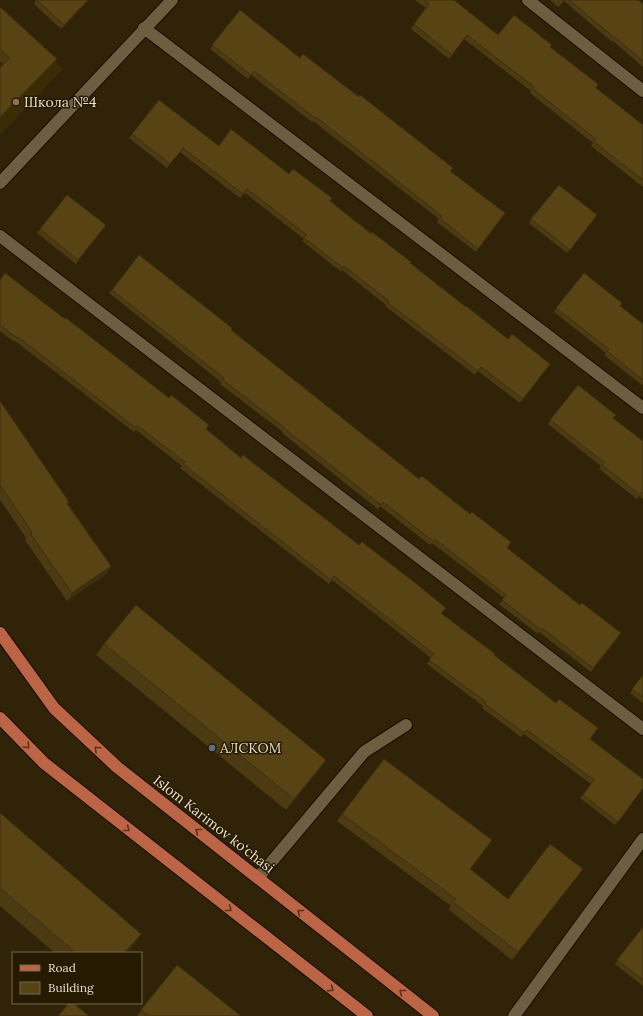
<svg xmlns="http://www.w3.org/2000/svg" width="643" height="1016" viewBox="0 0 643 1016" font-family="Lora,serif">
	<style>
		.built { fill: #3c2c06 }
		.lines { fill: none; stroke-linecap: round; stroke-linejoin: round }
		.minor-casing { stroke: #160d00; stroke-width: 14 }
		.major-casing { stroke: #160d00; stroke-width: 14 }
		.minor { stroke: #6c5e41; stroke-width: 12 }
		.major { stroke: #bb6546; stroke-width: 12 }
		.wall { fill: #4c3a12 }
		.shaded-wall { fill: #3e2f0f }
		.building { fill: #584315; stroke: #3e2f0f }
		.oneway { stroke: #5a3418 }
		.education-dot { fill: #8d6e63; stroke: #261a00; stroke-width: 1.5 }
		.service-dot { fill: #5c6f8a; stroke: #261a00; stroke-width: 1.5 }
		.labels { text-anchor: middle; stroke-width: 3; stroke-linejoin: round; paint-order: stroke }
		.poi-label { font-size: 14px; fill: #e5ddcd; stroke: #261a00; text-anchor: start }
		.street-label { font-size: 14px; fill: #e5ddcd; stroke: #261a00 }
	</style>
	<rect width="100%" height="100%" fill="#302307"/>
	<!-- built -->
	<path class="built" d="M 0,14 L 63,69 L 0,135 Z"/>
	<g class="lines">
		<!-- minor casing -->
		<g class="minor-casing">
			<g id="minor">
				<path d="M 528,0 L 643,91"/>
				<path d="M 144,28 L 643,408"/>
				<path d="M 0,183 L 172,0"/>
				<path d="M 0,236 L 643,729"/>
				<path d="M 258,878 L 364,752 L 406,725"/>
				<path d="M 514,1016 L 643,839"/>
			</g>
		</g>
		<!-- major casing -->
		<g class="major-casing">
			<g id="major">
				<path d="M 0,633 L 54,708 L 117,767 L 433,1016"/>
				<path d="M 0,718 L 44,763 L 367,1016"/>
			</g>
		</g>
		<!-- minor -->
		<use href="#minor" class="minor"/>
		<!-- major -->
		<use href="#major" class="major"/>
	</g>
	<!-- wall -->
	<g class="wall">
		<path d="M 36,0 L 89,0 L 61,29 L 34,4 Z"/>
		<path d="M 415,0 L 454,0 L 498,35 L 550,47 L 596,88 L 643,125 L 643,187 L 591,146 L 593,143 L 530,93 L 531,91 L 464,39 L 449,59 L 411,29 L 426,8 Z"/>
		<path d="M 550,0 L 638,0 L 643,4 L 643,67 L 613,41 L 612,42 L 564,1 L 558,7 Z"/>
		<path d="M 0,7 L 52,66 L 4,64 L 0,61 Z"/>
		<path d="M 240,10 L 300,58 L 450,171 L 505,213 L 476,252 L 437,222 L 439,219 L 313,121 L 312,122 L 251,75 L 248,79 L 210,49 Z"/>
		<path d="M 132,134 L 219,146 L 289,174 L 330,201 L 466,307 L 508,339 L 550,364 L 520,403 L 478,371 L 475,375 L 385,306 L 386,305 L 342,270 L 340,271 L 302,241 L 304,239 L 245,193 L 240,198 L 180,152 L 167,168 L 129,138 Z"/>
		<path d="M 531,219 L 594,219 L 567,253 L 529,223 Z"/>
		<path d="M 40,229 L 103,229 L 76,264 L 37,233 Z"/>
		<path d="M 584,273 L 620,306 L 643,324 L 643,385 L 642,385 L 604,355 L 606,353 L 554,312 Z"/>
		<path d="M 0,280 L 206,429 L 241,458 L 441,613 L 494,655 L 590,739 L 643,788 L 615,825 L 580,798 L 591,784 L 524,734 L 521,737 L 482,708 L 483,706 L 427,664 L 431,658 L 332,580 L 329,584 L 180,468 L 182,466 L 136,430 L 134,432 L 15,341 L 14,342 L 0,331 Z"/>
		<path d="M 112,290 L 231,330 L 507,548 L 618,637 L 591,672 L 539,632 L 538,634 L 499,604 L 504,598 L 432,543 L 430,545 L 380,506 L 378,509 L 282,433 L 283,432 L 220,384 L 221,382 L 109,293 Z"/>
		<path d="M 0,401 L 68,504 L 111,566 L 106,574 L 67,601 L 25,540 L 26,538 L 0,500 Z"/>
		<path d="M 613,418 L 643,441 L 643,499 L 639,496 L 637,499 L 599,469 L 601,466 L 548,424 L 550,420 Z"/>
		<path d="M 104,644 L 319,770 L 286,810 L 96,655 Z"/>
		<path d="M 643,675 L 643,703 L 630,693 Z"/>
		<path d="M 0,813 L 141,934 L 134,944 L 126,953 L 55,953 L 0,906 Z"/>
		<path d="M 342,814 L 487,847 L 470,870 L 508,899 L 583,869 L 512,960 L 448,909 L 451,906 L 337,821 Z"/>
		<path d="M 643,927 L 643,986 L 615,964 Z"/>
		<path d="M 141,1010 L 241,1016 L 137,1016 Z"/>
	</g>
	<!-- shaded-wall -->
	<g class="shaded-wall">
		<path d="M 88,0 L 89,0 L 61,29 L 64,25 Z"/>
		<path d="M 57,59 L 52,66 L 0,119 L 0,117 Z"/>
		<path d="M 111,566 L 106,574 L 67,601 L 72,593 Z"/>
		<path d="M 326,760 L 319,770 L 286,810 L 294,799 Z"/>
		<path d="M 583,869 L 577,877 L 512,960 L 518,952 Z"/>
		<path d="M 141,934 L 134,944 L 126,953 L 124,953 Z"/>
	</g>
	<!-- building -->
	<g class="building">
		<path d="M 37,0 L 88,0 L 64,25 Z"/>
		<path d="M 424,0 L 454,0 L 498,35 L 514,15 L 552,45 L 550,47 L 598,84 L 596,88 L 643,125 L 643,180 L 594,142 L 596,139 L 533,89 L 534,87 L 467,35 L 452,55 L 414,24 L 429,4 Z"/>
		<path d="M 557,0 L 564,0 L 561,4 Z"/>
		<path d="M 569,0 L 638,0 L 643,4 L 643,61 L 616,38 L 615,38 Z"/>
		<path d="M 0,7 L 57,59 L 0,117 L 0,68 L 10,58 L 0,49 Z"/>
		<path d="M 240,10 L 300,58 L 303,54 L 359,97 L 360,95 L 453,168 L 450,171 L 505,213 L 478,249 L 440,218 L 442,216 L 316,117 L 315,118 L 254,71 L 251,75 L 212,45 Z"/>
		<path d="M 159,100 L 219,146 L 231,129 L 289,174 L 293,169 L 332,198 L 330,201 L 371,234 L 372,232 L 411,262 L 410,263 L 466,307 L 466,306 L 508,339 L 512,334 L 550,364 L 523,399 L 481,367 L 478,371 L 388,303 L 389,301 L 344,266 L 343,268 L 304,238 L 307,235 L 247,189 L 243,194 L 183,148 L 170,164 L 132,134 Z"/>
		<path d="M 559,185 L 597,215 L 570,250 L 531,219 Z"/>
		<path d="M 67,195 L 106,225 L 78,260 L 40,229 Z"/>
		<path d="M 139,255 L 232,328 L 231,330 L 419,479 L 422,476 L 470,514 L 472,512 L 511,542 L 507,548 L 580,605 L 582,603 L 621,633 L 593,668 L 542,628 L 541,630 L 502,600 L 506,595 L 435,539 L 433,541 L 383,502 L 381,505 L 285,429 L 285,428 L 223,380 L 224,378 L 112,290 Z"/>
		<path d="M 5,273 L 65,319 L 66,318 L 169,398 L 171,395 L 209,425 L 206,429 L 241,458 L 243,455 L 359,545 L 362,542 L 414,582 L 446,608 L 441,613 L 495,654 L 494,655 L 556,703 L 559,699 L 598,728 L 590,739 L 643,779 L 643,788 L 618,822 L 583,795 L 594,780 L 527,730 L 524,733 L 485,704 L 486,702 L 429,660 L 434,654 L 334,576 L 331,580 L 183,464 L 185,462 L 138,426 L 136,428 L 18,337 L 17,338 L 0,325 L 0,280 Z"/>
		<path d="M 584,273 L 622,303 L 620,306 L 643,324 L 643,380 L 607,351 L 609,349 L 556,308 Z"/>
		<path d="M 578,385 L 616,415 L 613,418 L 643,441 L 643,493 L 642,492 L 640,495 L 602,465 L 604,462 L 550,420 Z"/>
		<path d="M 0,401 L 69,502 L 67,504 L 111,566 L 72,593 L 30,533 L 32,532 L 0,485 Z"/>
		<path d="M 136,605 L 326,760 L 294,799 L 104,644 Z"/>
		<path d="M 643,675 L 643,697 L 632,689 Z"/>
		<path d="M 384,759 L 492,840 L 470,869 L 508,899 L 550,844 L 583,869 L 518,952 L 453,902 L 456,899 L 342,814 Z"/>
		<path d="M 0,813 L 141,934 L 124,953 L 76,953 L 0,888 Z"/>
		<path d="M 643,927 L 643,980 L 617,960 Z"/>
		<path d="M 177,965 L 241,1016 L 149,1016 L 141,1010 Z"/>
		<path d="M 69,1003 L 73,1003 L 89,1016 L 58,1016 Z"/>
	</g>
	<!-- one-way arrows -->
	<defs><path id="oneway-chevron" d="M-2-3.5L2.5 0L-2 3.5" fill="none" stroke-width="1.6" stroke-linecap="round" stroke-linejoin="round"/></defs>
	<g class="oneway">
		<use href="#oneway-chevron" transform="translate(27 746) rotate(46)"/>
		<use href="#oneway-chevron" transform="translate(97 749) rotate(-137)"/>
		<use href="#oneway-chevron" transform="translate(127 829) rotate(38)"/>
		<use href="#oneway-chevron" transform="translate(198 831) rotate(-142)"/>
		<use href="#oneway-chevron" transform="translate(229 909) rotate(38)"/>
		<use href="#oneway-chevron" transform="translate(300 912) rotate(-142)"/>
		<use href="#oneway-chevron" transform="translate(331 989) rotate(37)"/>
		<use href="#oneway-chevron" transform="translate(402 992) rotate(-142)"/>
	</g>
	<!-- markers -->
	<circle class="education-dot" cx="16" cy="102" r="4"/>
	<circle class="service-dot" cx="212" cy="748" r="4"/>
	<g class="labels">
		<!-- poi labels -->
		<g class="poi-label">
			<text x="24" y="107">Школа №4</text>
			<text x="220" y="753">АЛСКОМ</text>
		</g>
		<!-- street labels -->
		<g class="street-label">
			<text transform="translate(214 824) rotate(38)" y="5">Islom Karimov ko‘chasi</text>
		</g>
	</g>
	<!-- legend -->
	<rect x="12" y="952" width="130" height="52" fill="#261a00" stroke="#726852"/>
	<rect x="20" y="965" width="20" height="6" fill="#bb6546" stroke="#726852"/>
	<text x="48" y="972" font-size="12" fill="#e5ddcd">Road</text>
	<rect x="20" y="982" width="20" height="12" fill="#584315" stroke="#726852"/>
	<text x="48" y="992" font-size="12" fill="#e5ddcd">Building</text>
</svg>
